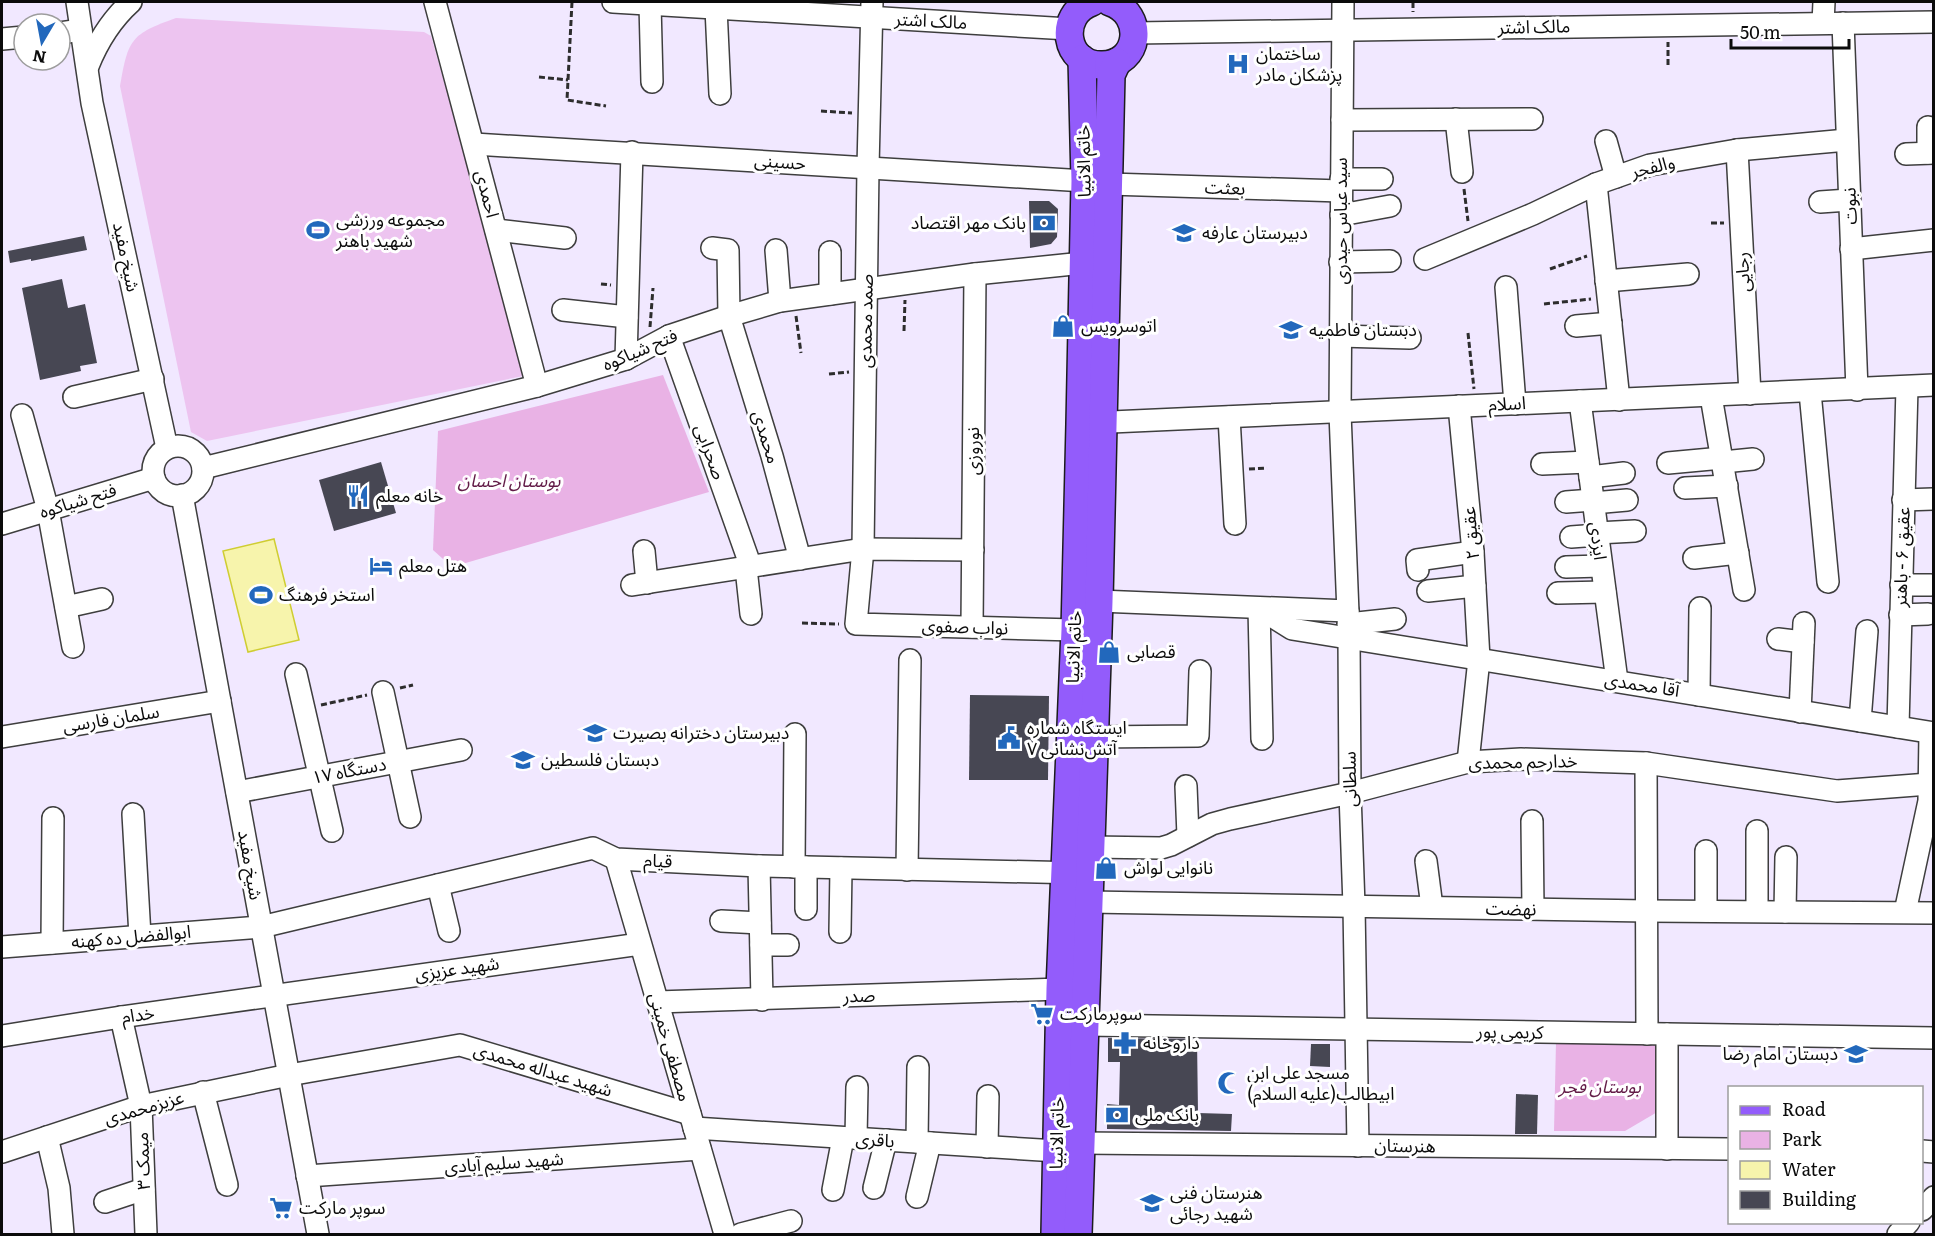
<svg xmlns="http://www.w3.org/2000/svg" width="1935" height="1236" viewBox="0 0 1935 1236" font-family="Literata,'Noto Sans Arabic',serif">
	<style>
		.green { fill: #e9b2e5 }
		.pitch { fill: #edc4f0 }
		.water { fill: #f7f4ac; stroke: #cfcd32; stroke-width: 1.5 }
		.building { fill: #474753 }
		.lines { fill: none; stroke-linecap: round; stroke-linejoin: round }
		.minor-casing { stroke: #3e3e3e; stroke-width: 24 }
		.major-casing { stroke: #1c1c1c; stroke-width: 30 }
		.path { stroke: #2d2d2d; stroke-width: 3; stroke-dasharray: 6 3; stroke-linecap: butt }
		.minor { stroke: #fff; stroke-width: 21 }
		.major { stroke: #935cfb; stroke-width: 27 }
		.labels { text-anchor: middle; stroke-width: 6; stroke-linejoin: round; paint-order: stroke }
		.street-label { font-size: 18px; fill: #0b0b0b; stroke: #fff }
		.poi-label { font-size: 18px; fill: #0b0b0b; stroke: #fff; text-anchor: start }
		.park-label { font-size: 18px; font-style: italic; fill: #621b47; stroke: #fff }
	</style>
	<rect width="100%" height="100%" fill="#f1e8ff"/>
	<!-- green -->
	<g class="green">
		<path d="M 663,375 L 709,492 L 452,567 L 433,550 L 438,431 Z"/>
		<path d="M 1556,1042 L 1661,1044 L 1659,1111 L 1625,1131 L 1554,1131 Z"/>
	</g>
	<!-- pitch -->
	<path class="pitch" d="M 176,18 L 424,32 L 431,36 L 528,375 L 207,441 L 191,432 L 120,86 C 128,39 131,34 176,18 Z"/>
	<!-- water -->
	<path class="water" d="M 274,539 L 299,640 L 248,652 L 223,551 Z"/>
	<!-- building -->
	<g class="building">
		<path d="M 1029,201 L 1049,201 L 1058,209 L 1057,237 L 1051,244 L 1030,248 Z"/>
		<path d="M 84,236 L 87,250 L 31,261 L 31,259 L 10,263 L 8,251 Z"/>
		<path d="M 62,279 L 68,308 L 85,304 L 97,363 L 80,366 L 81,371 L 40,380 L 22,288 Z"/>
		<path d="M 381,462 L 396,513 L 334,531 L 319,480 Z"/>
		<path d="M 970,695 L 1049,696 L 1048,780 L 969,780 Z"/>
		<path d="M 1108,1038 L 1197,1039 L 1198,1113 L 1232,1114 L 1231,1131 L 1107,1129 L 1107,1104 L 1119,1105 L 1120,1062 L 1108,1062 Z"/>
		<path d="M 1311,1044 L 1330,1044 L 1330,1067 L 1310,1066 Z"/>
		<path d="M 1516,1094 L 1538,1095 L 1537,1134 L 1515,1134 Z"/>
	</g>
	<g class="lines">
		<!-- minor casing -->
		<g class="minor-casing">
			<g id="minor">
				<path d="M 77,2 L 92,103 L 167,448"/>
				<path d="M 435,2 L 537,386"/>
				<path d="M 613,2 L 1069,29"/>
				<path d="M 872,2 L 868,167 L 863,549 L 856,624 L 1075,630"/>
				<path d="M 1343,2 L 1340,413 L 1349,638 L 1350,793 L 1354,906 L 1358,1146"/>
				<path d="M 650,4 L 652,82"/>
				<path d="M 716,8 L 720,94"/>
				<path d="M 1823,23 L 1824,2"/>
				<path d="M 1843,23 L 1857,390"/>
				<path d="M 60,33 L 81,30"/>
				<path d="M 1134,33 L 1934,22"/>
				<path d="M 2,39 L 24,37"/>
				<path d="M 88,66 C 98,41 111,20 131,2"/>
				<path d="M 1456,119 L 1462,172"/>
				<path d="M 1342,120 L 1532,119"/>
				<path d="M 1928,127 L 1928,153"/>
				<path d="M 1606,141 L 1616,177"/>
				<path d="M 474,144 L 1085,181"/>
				<path d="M 1737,150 L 1750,394"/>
				<path d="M 1906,154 L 1934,153"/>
				<path d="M 1341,179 L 1382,179"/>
				<path d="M 1109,184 L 1341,191"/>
				<path d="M 1596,184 L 1619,400"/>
				<path d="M 1820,202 L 1849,200"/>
				<path d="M 1341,215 L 1390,206"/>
				<path d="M 496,230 L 565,238"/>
				<path d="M 712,248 L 728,250 L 729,316 L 772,456 L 800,559"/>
				<path d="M 1851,249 L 1934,240"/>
				<path d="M 776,250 L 780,301"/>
				<path d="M 1425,259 L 1533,214 L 1596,184 L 1650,165 L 1737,150 L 1847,140"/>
				<path d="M 1340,262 L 1390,261"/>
				<path d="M 1606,281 L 1688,274"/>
				<path d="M 1506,287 L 1515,404"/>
				<path d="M 830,294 L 830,252"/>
				<path d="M 563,310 L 627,317"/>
				<path d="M 1576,326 L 1611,323"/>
				<path d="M 669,336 L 751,567"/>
				<path d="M 1340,336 L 1410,338"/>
				<path d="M 626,359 L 632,152"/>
				<path d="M 1810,392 L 1828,582"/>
				<path d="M 1711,396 L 1744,590"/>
				<path d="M 74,397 L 153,379"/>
				<path d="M 1580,401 L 1617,681"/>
				<path d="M 1459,406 L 1473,552 L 1479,659 L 1468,762"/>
				<path d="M 22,415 L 48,510 L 73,647"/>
				<path d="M 1229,417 L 1235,524"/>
				<path d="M 1089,423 L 1934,385"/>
				<circle cx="178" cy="471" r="25"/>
				<path d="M 1723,462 L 1753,459"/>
				<path d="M 1668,463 L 1722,458"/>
				<path d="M 1542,464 L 1588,462"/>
				<path d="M 203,468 L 537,386 L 626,359 L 669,336 L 729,316 L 780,301 L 975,274 L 1083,263"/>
				<path d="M 1590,477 L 1624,473"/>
				<path d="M 1685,488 L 1727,486"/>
				<path d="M 182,495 L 318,1234"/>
				<path d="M 1903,500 L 1933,499"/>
				<path d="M 1566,502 L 1593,500"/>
				<path d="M 1593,503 L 1627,500"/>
				<path d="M 2,524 L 154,478"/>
				<path d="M 1597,533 L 1635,531"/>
				<path d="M 1571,537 L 1598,535"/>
				<path d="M 644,551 L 647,583"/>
				<path d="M 1694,558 L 1738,553"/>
				<path d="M 1566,567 L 1601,566"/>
				<path d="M 746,568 L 751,614"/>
				<path d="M 1418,570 L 1417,560 L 1473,552"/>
				<path d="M 632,585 L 863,549 L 973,550"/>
				<path d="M 1901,585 L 1931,585"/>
				<path d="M 1428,591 L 1475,586"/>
				<path d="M 1558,593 L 1605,592"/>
				<path d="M 1099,601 L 1348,611"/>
				<path d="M 66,607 L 102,599"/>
				<path d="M 1259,608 L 1292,629 L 1934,733"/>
				<path d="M 1259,608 L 1262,739"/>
				<path d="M 1900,615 L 1928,614"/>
				<path d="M 1348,624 L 1395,619"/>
				<path d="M 972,627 L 975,274"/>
				<path d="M 1778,639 L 1803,642"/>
				<path d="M 296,674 L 332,831"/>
				<path d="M 383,692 L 410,817"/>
				<path d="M 1699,695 L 1700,608"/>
				<path d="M 1800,712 L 1804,623"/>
				<path d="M 1860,721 L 1867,631"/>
				<path d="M 1898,727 L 1907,387"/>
				<path d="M 2,737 L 220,701"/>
				<path d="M 1095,737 L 1198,736 L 1200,671"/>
				<path d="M 1646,763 L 1647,1034"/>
				<path d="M 1186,786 L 1188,836"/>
				<path d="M 237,792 L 461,750"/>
				<path d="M 133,814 L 140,936"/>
				<path d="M 1532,821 L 1533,909"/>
				<path d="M 1757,831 L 1757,911"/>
				<path d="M 1091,847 L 1161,848 L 1171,845 L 1212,824 L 1230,819 L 1350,793 L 1468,762 L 1521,759 L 1646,763 L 1837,791 L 1929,784"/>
				<path d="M 1706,851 L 1706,911"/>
				<path d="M 616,859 L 725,1234"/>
				<path d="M 1426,861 L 1432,907"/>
				<path d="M 759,866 L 762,1000"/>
				<path d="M 794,867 L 795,734"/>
				<path d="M 907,870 L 910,660"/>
				<path d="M 438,885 L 449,931"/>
				<path d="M 1089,902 L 1647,911 L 1934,913"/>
				<path d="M 806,909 L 806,867"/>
				<path d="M 1785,912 L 1786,857"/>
				<path d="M 1905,912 L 1929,801 L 1930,733"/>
				<path d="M 721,921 L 760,923"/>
				<path d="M 840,932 L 841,868"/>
				<path d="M 52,943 L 53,818"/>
				<path d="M 761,945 L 788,945"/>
				<path d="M 2,947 L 261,927 L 593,848 L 616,859 L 759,866 L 1080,873"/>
				<path d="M 657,1002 L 1060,989"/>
				<path d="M 121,1017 L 141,1106 L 146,1234"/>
				<path d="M 1086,1025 L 1934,1038"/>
				<path d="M 2,1036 L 121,1017 L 640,944"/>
				<path d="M 203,1092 L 227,1185"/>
				<path d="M 694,1128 L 1057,1151"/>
				<path d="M 47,1137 L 59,1188 L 63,1234"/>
				<path d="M 856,1138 L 857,1087"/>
				<path d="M 917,1142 L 918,1067"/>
				<path d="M 1080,1143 L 1730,1149"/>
				<path d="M 987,1147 L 988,1096"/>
				<path d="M 1667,1149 L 1667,1034"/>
				<path d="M 1922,1151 L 1934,1152"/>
				<path d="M 2,1152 L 141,1106 L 289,1075 L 460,1045 L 690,1114"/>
				<path d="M 307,1176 L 700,1149"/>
				<path d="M 874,1188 L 886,1140"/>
				<path d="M 833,1190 L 843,1138"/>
				<path d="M 917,1197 L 930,1143"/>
				<path d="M 105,1202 L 144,1189"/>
				<path d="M 1922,1210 L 1934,1197"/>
				<path d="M 741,1234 L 791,1221"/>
				<path d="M 1898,1234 L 1909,1222"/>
			</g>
		</g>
		<!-- major casing -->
		<g class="major-casing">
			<g id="major">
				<path d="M 1092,2 C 1057,14 1064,66 1102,65 C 1140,65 1146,14 1110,2"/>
				<path d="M 1055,1234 L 1060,989 L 1075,630 L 1080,424 L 1085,181 L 1082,59"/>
				<path d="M 1078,1234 L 1099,601 L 1111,75 L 1117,62"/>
			</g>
		</g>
		<!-- path -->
		<g class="path">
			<path d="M 572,2 L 567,100 L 606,106"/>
			<path d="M 1413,2 L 1413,12"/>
			<path d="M 1668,65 L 1668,42"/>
			<path d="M 539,77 L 568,80"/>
			<path d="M 821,111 L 852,113"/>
			<path d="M 1464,189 L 1468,221"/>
			<path d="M 1711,223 L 1724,223"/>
			<path d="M 1550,269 L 1587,256"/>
			<path d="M 601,284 L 611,285"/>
			<path d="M 1544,304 L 1591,299"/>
			<path d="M 796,316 L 801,353"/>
			<path d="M 650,327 L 653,288"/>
			<path d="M 904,331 L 905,300"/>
			<path d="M 1468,333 L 1474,389"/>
			<path d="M 829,374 L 849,372"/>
			<path d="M 1249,469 L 1267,468"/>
			<path d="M 802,623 L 839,624"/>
			<path d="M 400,688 L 413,685"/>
			<path d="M 321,705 L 367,695"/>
		</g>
		<!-- minor -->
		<use href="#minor" class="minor"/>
		<!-- major -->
		<use href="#major" class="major"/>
	</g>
	<!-- icons -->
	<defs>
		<g id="hospital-bare" transform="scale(1.8)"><path d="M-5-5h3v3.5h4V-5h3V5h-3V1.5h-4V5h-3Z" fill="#2268bc" stroke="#fff" stroke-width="2.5" paint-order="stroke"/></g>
		<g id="bank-bare" transform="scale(1.8)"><path d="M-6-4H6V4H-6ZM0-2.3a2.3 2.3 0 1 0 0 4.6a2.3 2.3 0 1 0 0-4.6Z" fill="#2268bc" stroke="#fff" stroke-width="2.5" paint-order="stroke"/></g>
		<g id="stadium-bare" transform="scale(1.8)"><path d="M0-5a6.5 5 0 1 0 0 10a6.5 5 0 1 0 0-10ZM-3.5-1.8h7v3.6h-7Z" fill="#2268bc" stroke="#fff" stroke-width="2.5" paint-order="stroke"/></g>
		<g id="school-bare" transform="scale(1.8)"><path d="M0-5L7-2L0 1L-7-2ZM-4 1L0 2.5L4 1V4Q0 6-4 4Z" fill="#2268bc" stroke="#fff" stroke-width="2.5" paint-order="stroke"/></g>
		<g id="shop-bare" transform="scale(1.8)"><path d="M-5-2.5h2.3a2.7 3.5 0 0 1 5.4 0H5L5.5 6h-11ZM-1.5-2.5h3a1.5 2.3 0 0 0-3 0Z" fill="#2268bc" stroke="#fff" stroke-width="2.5" paint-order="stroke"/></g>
		<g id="restaurant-bare" transform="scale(1.8)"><path d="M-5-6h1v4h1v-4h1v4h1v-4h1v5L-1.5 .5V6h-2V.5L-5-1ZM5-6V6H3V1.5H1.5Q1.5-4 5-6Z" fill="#2268bc" stroke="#fff" stroke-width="2.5" paint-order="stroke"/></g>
		<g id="hotel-bare" transform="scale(1.8)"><path d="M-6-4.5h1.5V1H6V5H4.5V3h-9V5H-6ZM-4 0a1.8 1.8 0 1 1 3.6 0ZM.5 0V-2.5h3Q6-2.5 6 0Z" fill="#2268bc" stroke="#fff" stroke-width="2.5" paint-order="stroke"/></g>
		<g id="civic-bare" transform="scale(1.8)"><path d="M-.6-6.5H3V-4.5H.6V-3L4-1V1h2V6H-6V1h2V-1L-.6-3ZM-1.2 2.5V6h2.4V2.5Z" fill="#2268bc" stroke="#fff" stroke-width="2.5" paint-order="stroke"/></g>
		<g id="supermarket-bare" transform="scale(1.8)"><path d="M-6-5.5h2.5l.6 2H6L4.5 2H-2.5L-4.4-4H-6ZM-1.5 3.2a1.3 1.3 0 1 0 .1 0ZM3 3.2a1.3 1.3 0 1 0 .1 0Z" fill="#2268bc" stroke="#fff" stroke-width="2.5" paint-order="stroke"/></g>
		<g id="pharmacy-bare" transform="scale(1.8)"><path d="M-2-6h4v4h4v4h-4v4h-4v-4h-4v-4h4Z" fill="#2268bc" stroke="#fff" stroke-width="2.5" paint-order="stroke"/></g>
		<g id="mosque-bare" transform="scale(1.8)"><path d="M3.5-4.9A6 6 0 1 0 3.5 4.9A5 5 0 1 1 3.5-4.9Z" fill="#2268bc" stroke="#fff" stroke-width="2.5" paint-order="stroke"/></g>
	</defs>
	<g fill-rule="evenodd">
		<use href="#hospital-bare" x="1238" y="64"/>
		<use href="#bank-bare" x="1044" y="223"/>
		<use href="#stadium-bare" x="318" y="230"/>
		<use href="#school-bare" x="1184" y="233"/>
		<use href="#shop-bare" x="1063" y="326"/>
		<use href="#school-bare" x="1291" y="330"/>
		<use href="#restaurant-bare" x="358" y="496"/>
		<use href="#hotel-bare" x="381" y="566"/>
		<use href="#stadium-bare" x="261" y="595"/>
		<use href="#shop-bare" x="1109" y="652"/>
		<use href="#school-bare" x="595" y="733"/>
		<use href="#civic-bare" x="1009" y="738"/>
		<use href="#school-bare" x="523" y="760"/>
		<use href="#shop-bare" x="1106" y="868"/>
		<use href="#supermarket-bare" x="1042" y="1014"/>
		<use href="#pharmacy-bare" x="1125" y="1043"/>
		<use href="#school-bare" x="1856" y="1054"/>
		<use href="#mosque-bare" x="1229" y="1083"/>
		<use href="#bank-bare" x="1117" y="1115"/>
		<use href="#school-bare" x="1152" y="1203"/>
		<use href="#supermarket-bare" x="281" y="1208"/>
	</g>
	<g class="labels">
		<!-- street labels -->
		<g class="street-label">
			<text transform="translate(931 21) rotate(3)" y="6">مالک اشتر</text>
			<text transform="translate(1534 27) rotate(-1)" y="6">مالک اشتر</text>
			<text transform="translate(1084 161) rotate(-91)" y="6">خاتم الانبیا</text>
			<text transform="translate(780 162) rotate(4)" y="6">حسینی</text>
			<text transform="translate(1653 167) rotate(-14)" y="6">والفجر</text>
			<text transform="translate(1225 188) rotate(2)" y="6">بعثت</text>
			<text transform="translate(487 194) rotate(76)" y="6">احمدی</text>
			<text transform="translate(1850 206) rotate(-92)" y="6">نبوت</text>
			<text transform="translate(1341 221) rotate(-90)" y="6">سید عباس حیدری</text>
			<text transform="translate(126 257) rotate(78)" y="6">شیخ مفید</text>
			<text transform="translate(1743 272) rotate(-93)" y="6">رجایی</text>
			<text transform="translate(866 321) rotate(-89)" y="6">صمد محمدی</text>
			<text transform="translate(640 350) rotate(-23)" y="6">فتح شیاکوه</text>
			<text transform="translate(1507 404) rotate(-3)" y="6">اسلام</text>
			<text transform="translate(766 437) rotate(73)" y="6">محمدی</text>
			<text transform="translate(973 451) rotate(-90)" y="6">نوروزی</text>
			<text transform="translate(710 452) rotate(70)" y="6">صحرایی</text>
			<text transform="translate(78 501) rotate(-17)" y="6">فتح شیاکوه</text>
			<text transform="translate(1471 533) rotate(-95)" y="6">عقیق ۲</text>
			<text transform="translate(1598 541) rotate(83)" y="6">ایزدی</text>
			<text transform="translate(1902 557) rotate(-88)" y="6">عقیق ۶ - باهنر</text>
			<text transform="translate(965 627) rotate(2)" y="6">نواب صفوی</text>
			<text transform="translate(1074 647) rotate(-88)" y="6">خاتم الانبیا</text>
			<text transform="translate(1642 685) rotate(9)" y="6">آقا محمدی</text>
			<text transform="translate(111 719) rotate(-9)" y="6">سلمان فارسی</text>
			<text transform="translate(1523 762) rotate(-1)" y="6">خدارحم محمدی</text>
			<text transform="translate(349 771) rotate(-11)" y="6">۱۷ دستگاه</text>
			<text transform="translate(1350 779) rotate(-91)" y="6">سلطانی</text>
			<text transform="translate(658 861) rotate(3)" y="6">قیام</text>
			<text transform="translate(250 865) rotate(80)" y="6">شیخ مفید</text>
			<text transform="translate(1511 909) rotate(1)" y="6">نهضت</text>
			<text transform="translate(131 937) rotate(-5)" y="6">ابوالفضل ده کهنه</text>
			<text transform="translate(457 969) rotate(-8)" y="6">شهید عزیزی</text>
			<text transform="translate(859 996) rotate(-2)" y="6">صدر</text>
			<text transform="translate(138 1015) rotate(-8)" y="6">خدام</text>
			<text transform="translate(1510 1032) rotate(1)" y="6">کریمی پور</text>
			<text transform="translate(670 1047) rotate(74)" y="6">مصطفی خمینی</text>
			<text transform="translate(543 1070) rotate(17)" y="6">شهید عبداله محمدی</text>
			<text transform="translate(144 1108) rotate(-16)" y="6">عزیزمحمدی</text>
			<text transform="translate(1057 1133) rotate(-89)" y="6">خاتم الانبیا</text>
			<text transform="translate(875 1140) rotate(4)" y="6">باقری</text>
			<text transform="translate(1405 1146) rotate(1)" y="6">هنرستان</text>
			<text transform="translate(143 1161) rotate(-92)" y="6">میمک ۳</text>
			<text transform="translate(504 1163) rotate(-4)" y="6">شهید سلیم آبادی</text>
		</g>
		<!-- poi labels -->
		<g class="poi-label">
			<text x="1256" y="60">ساختمان<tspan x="1256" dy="21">پزشکان مادر</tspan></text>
			<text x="336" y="226">مجموعه ورزشی<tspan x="336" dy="21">شهید باهنر</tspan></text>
			<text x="1026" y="229" text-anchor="end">بانک مهر اقتصاد</text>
			<text x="1202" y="239">دبیرستان عارفه</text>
			<text x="1081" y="332">اتوسرویس</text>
			<text x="1309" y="336">دبستان فاطمیه</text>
			<text x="376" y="502">خانه معلم</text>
			<text x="399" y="572">هتل معلم</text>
			<text x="279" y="601">استخر فرهنگ</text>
			<text x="1127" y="658">قصابی</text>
			<text x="1027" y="734">ایستگاه شماره<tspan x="1027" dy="21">۷ آتش‌نشانی</tspan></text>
			<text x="613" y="739">دبیرستان دخترانه بصیرت</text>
			<text x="541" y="766">دبستان فلسطین</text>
			<text x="1124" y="874">نانوایی لواش</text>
			<text x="1060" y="1020">سوپرمارکت</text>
			<text x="1143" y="1049">داروخانه</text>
			<text x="1838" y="1060" text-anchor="end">دبستان امام رضا</text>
			<text x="1247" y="1079">مسجد علی ابن<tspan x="1247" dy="21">ابیطالب(علیه السلام)</tspan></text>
			<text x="1135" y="1121">بانک ملی</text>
			<text x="1170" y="1199">هنرستان فنی<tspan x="1170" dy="21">شهید رجائی</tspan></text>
			<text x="299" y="1214">سوپر مارکت</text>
		</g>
		<!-- park labels -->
		<g class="park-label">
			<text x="509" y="487">بوستان احسان</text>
			<text x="1600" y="1093">بوستان فجر</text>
		</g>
	</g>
	<!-- border -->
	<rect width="1935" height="1236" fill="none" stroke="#0b0b0b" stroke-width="6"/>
	<!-- legend -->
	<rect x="1728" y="1086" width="195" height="138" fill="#ffffff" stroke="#9d9d9d" stroke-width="1.5"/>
	<rect x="1740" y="1106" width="30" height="9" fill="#935cfb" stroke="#9d9d9d" stroke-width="1.5"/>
	<text x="1782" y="1116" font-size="18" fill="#0b0b0b">Road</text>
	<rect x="1740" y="1131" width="30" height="18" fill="#e9b2e5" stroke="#9d9d9d" stroke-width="1.5"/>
	<text x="1782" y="1146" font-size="18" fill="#0b0b0b">Park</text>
	<rect x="1740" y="1161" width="30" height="18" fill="#f7f4ac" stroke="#9d9d9d" stroke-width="1.5"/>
	<text x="1782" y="1176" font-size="18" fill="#0b0b0b">Water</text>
	<rect x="1740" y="1191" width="30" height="18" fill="#474753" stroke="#9d9d9d" stroke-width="1.5"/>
	<text x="1782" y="1206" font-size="18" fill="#0b0b0b">Building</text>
	<!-- north arrow -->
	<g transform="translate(42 42) rotate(190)"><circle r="28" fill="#ffffff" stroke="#9d9d9d" stroke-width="1.5"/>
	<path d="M0-4.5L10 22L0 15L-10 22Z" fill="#2268bc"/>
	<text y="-9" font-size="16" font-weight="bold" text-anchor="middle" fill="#0b0b0b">N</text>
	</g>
	<!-- scale -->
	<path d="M1731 39v9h118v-9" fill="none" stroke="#0b0b0b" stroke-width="3"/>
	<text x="1740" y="39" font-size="18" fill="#0b0b0b" stroke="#ffffff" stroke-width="4.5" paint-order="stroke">50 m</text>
</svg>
